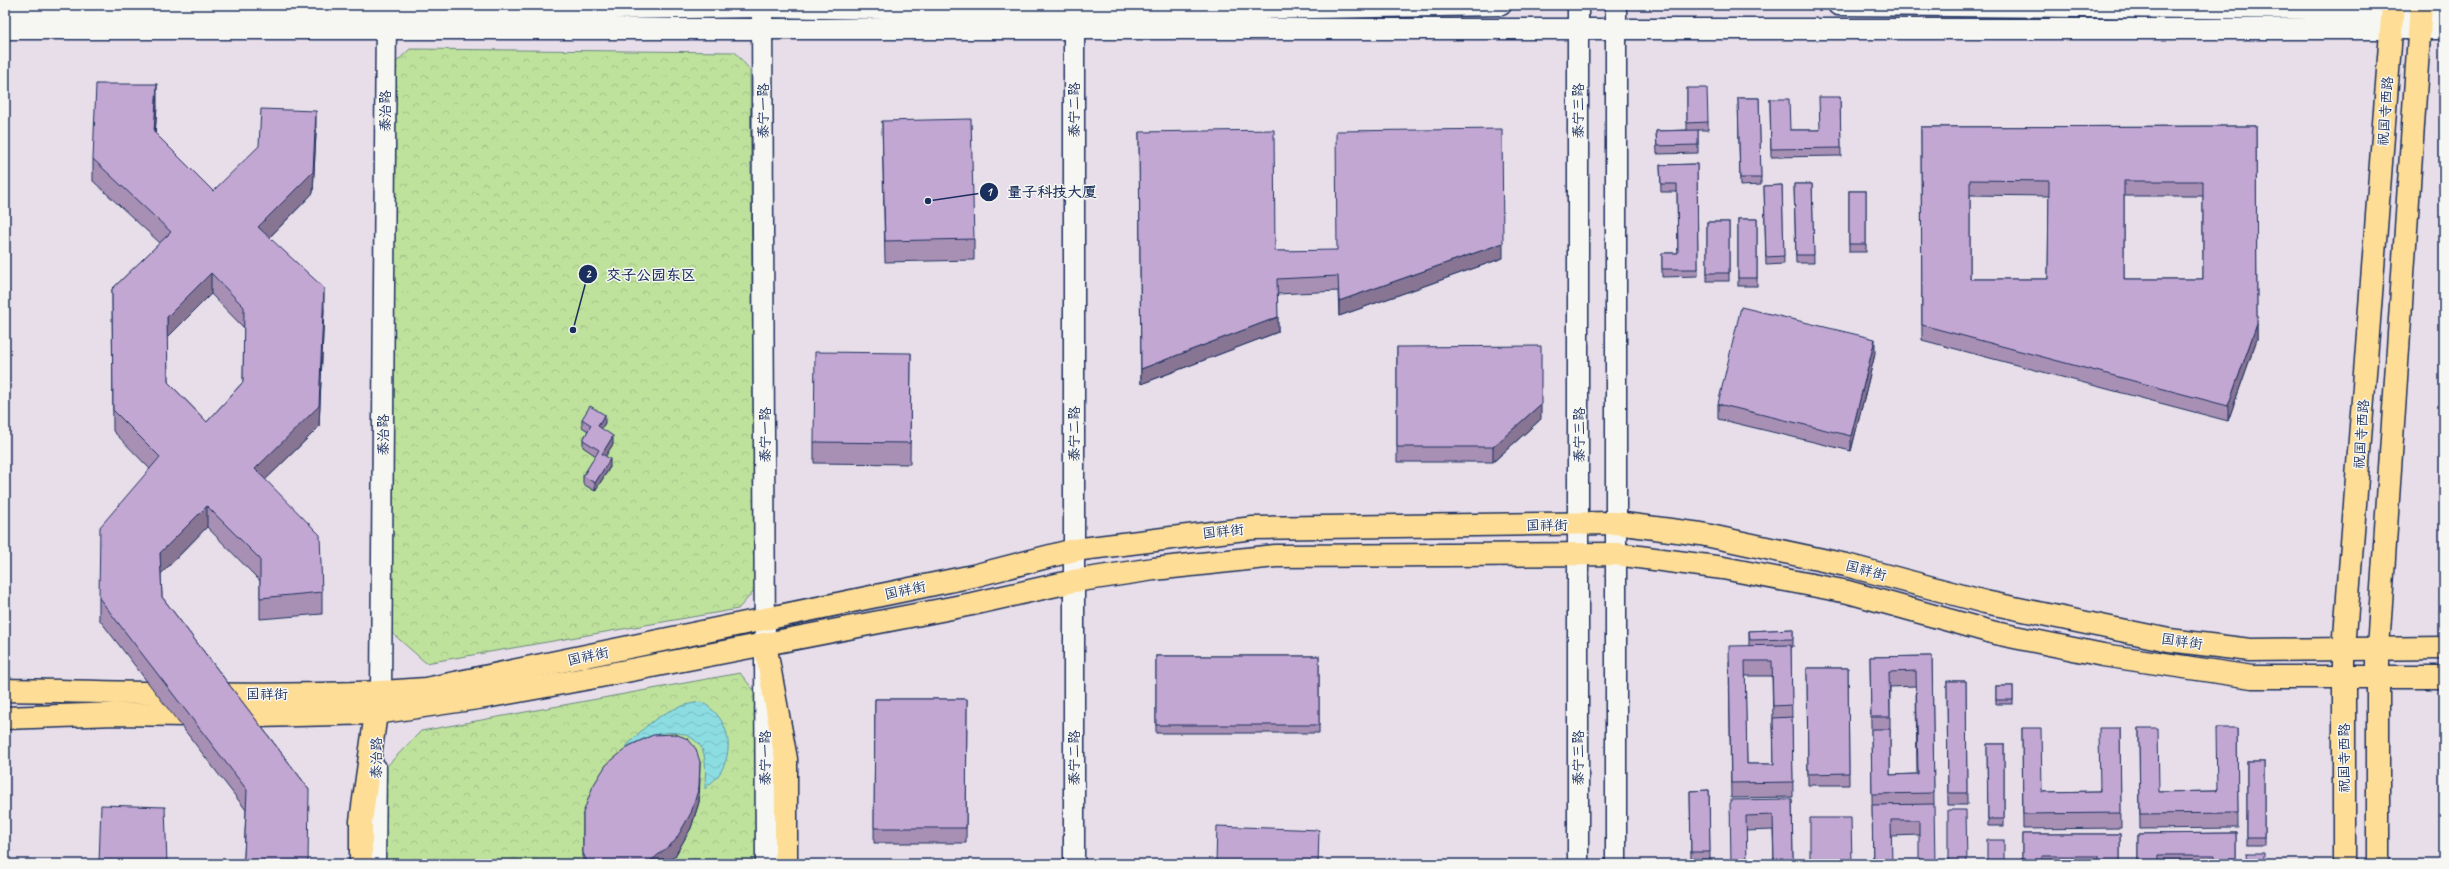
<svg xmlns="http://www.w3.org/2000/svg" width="2449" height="869" viewBox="0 0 2449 869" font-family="Caveat,'LXGW WenKai TC',sans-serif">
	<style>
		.park { fill: url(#park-crowns); stroke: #6c887d }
		.water { fill: url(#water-waves); stroke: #5f97ad }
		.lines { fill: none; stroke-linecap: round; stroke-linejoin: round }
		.minor-casing { stroke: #1b2f5e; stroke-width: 23 }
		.major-casing { stroke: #1b2f5e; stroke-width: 25 }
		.minor { stroke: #f6f6f2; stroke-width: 20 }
		.major { stroke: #fedd96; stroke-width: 22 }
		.wall { fill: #a890b5; stroke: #1b2f5e; fill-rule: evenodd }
		.shaded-wall { fill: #887594; stroke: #1b2f5e }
		.building { fill: #c3a7d3; stroke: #1b2f5e; fill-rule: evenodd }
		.labels { text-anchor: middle; stroke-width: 3; stroke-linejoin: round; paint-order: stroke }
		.street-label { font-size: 14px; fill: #1b2f5e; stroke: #f6f6f2 }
		.leader { fill: none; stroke: #1b2f5e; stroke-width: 1.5 }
		.callout-dot { fill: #1b2f5e; stroke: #f6f6f2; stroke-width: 1.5 }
		.mark-label { font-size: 12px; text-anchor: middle; font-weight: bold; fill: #fff }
		.callout-label { font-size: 15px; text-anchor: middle; font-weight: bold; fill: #1b2f5e; stroke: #f6f6f2; stroke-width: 3; stroke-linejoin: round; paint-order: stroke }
	</style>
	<defs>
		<pattern id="park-crowns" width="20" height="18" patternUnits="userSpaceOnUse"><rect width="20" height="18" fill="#bee29c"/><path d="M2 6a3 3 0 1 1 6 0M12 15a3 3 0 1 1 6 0" fill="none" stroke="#a3c289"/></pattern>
		<pattern id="water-waves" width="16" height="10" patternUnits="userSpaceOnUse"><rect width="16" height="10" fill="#8cdde2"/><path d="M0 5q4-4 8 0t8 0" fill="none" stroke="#78bec4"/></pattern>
	</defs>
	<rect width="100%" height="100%" fill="#e7dee9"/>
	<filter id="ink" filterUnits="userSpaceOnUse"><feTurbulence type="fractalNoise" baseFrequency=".025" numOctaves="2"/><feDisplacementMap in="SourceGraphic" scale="8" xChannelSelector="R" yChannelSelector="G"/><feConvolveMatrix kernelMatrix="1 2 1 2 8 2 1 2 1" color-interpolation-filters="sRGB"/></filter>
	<g filter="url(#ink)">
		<!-- park -->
		<g class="park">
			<path d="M 410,49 L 735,52 L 750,70 L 755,590 L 738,609 L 426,663 L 392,633 L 394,64 Z"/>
			<path d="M 740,673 L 756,693 L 759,864 L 378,864 L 378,775 L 421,731 Z"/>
		</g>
		<!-- water -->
		<path class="water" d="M 701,702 C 728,716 736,747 720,773 C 716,779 710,784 705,789 C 705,777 708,754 699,744 C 678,722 647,736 625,748 C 646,723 669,706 701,702 Z"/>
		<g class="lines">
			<!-- minor casing -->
			<g class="minor-casing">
				<g id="minor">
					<path d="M 1578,5 L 1578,864"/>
					<path d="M 1616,5 L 1616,864"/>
					<path d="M 1838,5 L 2444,10"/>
					<path d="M 5,9 L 386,12 L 762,7 L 1074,12 L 1501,5"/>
					<path d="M 762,15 L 766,864"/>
					<path d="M 1074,16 L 1074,864"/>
					<path d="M 5,29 L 2444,29"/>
					<path d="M 378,707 L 381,692 L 386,15"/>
					<path d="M 375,864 L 376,768"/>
				</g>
			</g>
			<!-- major casing -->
			<g class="major-casing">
				<g id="major">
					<path d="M 765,644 L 786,759 L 786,864"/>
					<path d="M 5,690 C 145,692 286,700 426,689 L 973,576 L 1074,550 L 1253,528 L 1616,523 L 1701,534 L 1846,565 L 1985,602 L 2169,640 L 2250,650 L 2444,648"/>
					<path d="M 5,718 L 115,714 L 258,716 L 376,713 L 491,696 L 590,678 L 972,604 L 1074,581 L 1154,569 L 1275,556 L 1616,554 L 1723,568 L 1848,592 L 1995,633 L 2103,655 L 2252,677 L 2444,677"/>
					<path d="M 361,864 L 361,821 L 376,713"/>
					<path d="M 2344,864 L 2344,649 L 2393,5"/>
					<path d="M 2378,864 L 2378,648 L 2421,5"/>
				</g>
			</g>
			<!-- minor -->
			<use href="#minor" class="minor"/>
			<!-- major -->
			<use href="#major" class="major"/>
		</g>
		<!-- wall -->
		<g class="wall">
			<path d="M 1687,88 L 1708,122 L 1708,130 L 1698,130 L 1698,153 L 1657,154 L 1656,131 L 1687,130 Z"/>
			<path d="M 1840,97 L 1841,156 L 1771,157 L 1770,99 L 1790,130 L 1820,130 Z"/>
			<path d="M 1738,98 L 1759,98 L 1761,185 L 1740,186 Z"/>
			<path d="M 157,106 L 155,133 L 213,191 L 316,133 L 313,193 L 269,238 L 324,309 L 319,427 L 265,480 L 322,592 L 322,614 L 260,619 L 260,581 L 207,527 L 161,574 L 162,597 L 309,789 L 244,857 L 246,810 L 99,619 L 99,598 L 150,469 L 113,431 L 112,289 L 160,243 L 93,181 L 93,159 ZM 211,294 L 244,328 L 243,382 L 207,422 L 168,382 L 167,338 Z"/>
			<path d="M 882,121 L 974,239 L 974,260 L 885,262 Z"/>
			<path d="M 2256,126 L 2257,339 L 2228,421 L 1922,340 L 1921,127 ZM 1970,195 L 2049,196 L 2048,279 L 1970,279 ZM 2124,196 L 2203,196 L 2203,279 L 2124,279 Z"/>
			<path d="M 1139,132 L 1275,251 L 1503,258 L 1339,316 L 1338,291 L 1277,294 L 1278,332 L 1141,384 Z"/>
			<path d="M 1697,164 L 1698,276 L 1662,277 L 1662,253 L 1678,253 L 1677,192 L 1661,192 L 1660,165 Z"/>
			<path d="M 1794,184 L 1812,184 L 1814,263 L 1796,263 Z"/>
			<path d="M 1782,185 L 1784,264 L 1766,265 L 1764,186 Z"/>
			<rect x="1849" y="191" width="17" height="61"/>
			<rect x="1738" y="219" width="19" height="67"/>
			<rect x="1707" y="222" width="22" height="59"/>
			<path d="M 1397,347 L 1541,419 L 1493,462 L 1397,462 Z"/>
			<path d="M 911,353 L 910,464 L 814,463 L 814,442 Z"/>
			<path d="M 1875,354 L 1851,451 L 1718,419 L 1718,404 Z"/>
			<path d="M 582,419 L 605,423 L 601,428 L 613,444 L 605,456 L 610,467 L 595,491 L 583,484 L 583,476 L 596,456 L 583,447 L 583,440 L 588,431 L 582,427 Z"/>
			<path d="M 1793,629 L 1793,647 L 1791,647 L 1793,797 L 1731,798 L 1729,661 L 1749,645 L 1749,631 ZM 1745,676 L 1772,676 L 1774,764 L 1747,764 Z"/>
			<rect x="1156" y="656" width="163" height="77"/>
			<path d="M 1932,656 L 1934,804 L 1919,835 L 1892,836 L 1873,864 L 1870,657 ZM 1916,686 L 1917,774 L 1890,775 L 1890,687 Z"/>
			<path d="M 1807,668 L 1848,668 L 1849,785 L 1808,785 Z"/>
			<path d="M 1947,681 L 1966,681 L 1967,805 L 1948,805 Z"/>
			<rect x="1996" y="686" width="17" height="18"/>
			<path d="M 875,699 L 967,699 L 966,843 L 874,843 Z"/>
			<path d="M 2022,728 L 2042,792 L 2099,791 L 2120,728 L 2121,828 L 2023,829 Z"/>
			<path d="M 2139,728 L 2159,792 L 2216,791 L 2237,728 L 2238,828 L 2140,829 Z"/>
			<path d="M 1987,744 L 2004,744 L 2004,826 L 1988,826 Z"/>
			<rect x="2247" y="762" width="17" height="83"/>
			<path d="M 700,778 L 699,802 L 691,828 L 675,856 L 664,864 L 583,864 L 583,813 Z"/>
			<path d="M 1709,790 L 1710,860 L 1691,860 L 1690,791 Z"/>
			<path d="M 1792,799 L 1793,864 L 1774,864 L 1773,830 L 1746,831 L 1730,815 Z"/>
			<path d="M 2236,833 L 2236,864 L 2138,864 L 2138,834 Z"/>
			<rect x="2022" y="834" width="98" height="30"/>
		</g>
		<!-- shaded-wall -->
		<g class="shaded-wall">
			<path d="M 157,84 L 157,106 L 154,153 L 154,132 Z"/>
			<path d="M 316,111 L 316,133 L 313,193 L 258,249 L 258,227 Z"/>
			<path d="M 1503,243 L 1503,258 L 1339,316 L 1339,301 Z"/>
			<path d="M 211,273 L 211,294 L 167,338 L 167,317 Z"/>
			<path d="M 324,288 L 324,309 L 319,427 L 255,490 L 255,469 Z"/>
			<path d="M 1278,317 L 1278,332 L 1141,384 L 1141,369 Z"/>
			<path d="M 2257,324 L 2257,339 L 2228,421 L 2228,406 Z"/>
			<path d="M 1875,339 L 1875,354 L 1851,451 L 1851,436 Z"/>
			<path d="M 1541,404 L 1541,419 L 1493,462 L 1493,447 Z"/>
			<path d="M 605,415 L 605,423 L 598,434 L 598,426 Z"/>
			<path d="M 613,436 L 613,444 L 602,462 L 602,454 Z"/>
			<path d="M 610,459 L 610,467 L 595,491 L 595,483 Z"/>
			<path d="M 207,506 L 207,527 L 160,575 L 160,553 Z"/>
			<path d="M 700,762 L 699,802 L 691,828 L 675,856 L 664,864 L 644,864 Z"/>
		</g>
		<!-- building -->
		<g class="building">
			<path d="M 96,84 L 157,84 L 154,132 L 213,191 L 259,146 L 261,109 L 316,111 L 313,172 L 258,227 L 324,288 L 319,406 L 255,469 L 320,535 L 322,592 L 260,598 L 260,559 L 207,506 L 160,553 L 162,597 L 309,789 L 308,864 L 238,864 L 244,857 L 247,790 L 99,598 L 100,527 L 160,457 L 113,410 L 112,289 L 171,232 L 93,159 ZM 211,273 L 244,307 L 243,382 L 207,422 L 168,382 L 167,317 Z"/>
			<path d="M 1687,88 L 1707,88 L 1708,122 L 1687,123 Z"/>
			<path d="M 1819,97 L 1840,97 L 1841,148 L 1771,149 L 1770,99 L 1789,99 L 1790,130 L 1820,130 Z"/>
			<path d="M 1738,98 L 1759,98 L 1761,178 L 1740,178 Z"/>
			<path d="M 971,119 L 974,239 L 885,241 L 882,121 Z"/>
			<path d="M 2256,126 L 2257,324 L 2228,406 L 1922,325 L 1921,127 ZM 1970,180 L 2049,181 L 2048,279 L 1970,279 ZM 2124,181 L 2203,181 L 2203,279 L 2124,279 Z"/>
			<path d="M 1502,129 L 1503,243 L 1339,301 L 1338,276 L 1277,279 L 1278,317 L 1141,369 L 1139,132 L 1274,130 L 1275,251 L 1337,250 L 1336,131 Z"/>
			<path d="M 1698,130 L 1698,145 L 1657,146 L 1656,131 Z"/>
			<path d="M 1697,164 L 1698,269 L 1662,269 L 1662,253 L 1678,253 L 1677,184 L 1661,184 L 1660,165 Z"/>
			<path d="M 1794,184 L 1812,184 L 1814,255 L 1796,255 Z"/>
			<path d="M 1782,185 L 1784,256 L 1766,257 L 1764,186 Z"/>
			<rect x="1849" y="191" width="17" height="53"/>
			<rect x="1738" y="219" width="19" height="59"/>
			<rect x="1707" y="222" width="22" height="51"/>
			<path d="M 1741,307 L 1875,339 L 1851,436 L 1718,404 Z"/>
			<path d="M 1541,346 L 1541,404 L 1493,447 L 1397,447 L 1397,347 Z"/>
			<path d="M 815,352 L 911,353 L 910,443 L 814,442 Z"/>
			<path d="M 590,406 L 605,415 L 598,426 L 613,436 L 602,454 L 610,459 L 595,483 L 583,476 L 599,450 L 583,440 L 591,425 L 582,419 Z"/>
			<path d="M 1793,629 L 1793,639 L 1750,640 L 1749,631 Z"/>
			<path d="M 1791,645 L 1792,705 L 1773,706 L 1772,661 L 1745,661 L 1747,764 L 1774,764 L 1773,718 L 1792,717 L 1793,782 L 1731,783 L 1729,646 Z"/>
			<rect x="1156" y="656" width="163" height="69"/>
			<path d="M 1932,656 L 1934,793 L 1872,794 L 1871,729 L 1890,729 L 1890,775 L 1918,774 L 1916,671 L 1889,672 L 1890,717 L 1871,717 L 1870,657 Z"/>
			<path d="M 1807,668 L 1848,668 L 1849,773 L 1808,774 Z"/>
			<path d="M 1947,681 L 1966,681 L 1967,793 L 1948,793 Z"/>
			<rect x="1996" y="686" width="17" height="14"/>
			<path d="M 875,699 L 967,699 L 966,828 L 874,828 Z"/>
			<path d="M 2022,728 L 2041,728 L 2042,792 L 2100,791 L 2099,728 L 2120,728 L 2121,813 L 2023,814 Z"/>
			<path d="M 2139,728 L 2158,728 L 2159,792 L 2217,791 L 2216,728 L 2237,728 L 2238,813 L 2140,814 Z"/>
			<path d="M 675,734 L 688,739 L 696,749 L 700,762 L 699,787 L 691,813 L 675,841 L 653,859 L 644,864 L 588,864 L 583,853 L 583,813 L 593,786 L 606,765 L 629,746 L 653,735 Z"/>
			<path d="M 1987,744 L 2004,744 L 2004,819 L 1988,819 Z"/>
			<rect x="2247" y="762" width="17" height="75"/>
			<path d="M 1709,790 L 1710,852 L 1691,852 L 1690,791 Z"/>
			<path d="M 1792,799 L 1793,860 L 1774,860 L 1773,815 L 1746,816 L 1747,864 L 1731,864 L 1730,800 Z"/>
			<path d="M 1934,804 L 1935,864 L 1919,864 L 1919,820 L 1891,820 L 1892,864 L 1873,864 L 1872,805 Z"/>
			<path d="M 101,805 L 165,807 L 167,864 L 99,864 Z"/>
			<path d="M 1948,810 L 1966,810 L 1967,864 L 1948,864 Z"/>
			<path d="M 1810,818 L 1851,818 L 1852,864 L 1810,864 Z"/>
			<path d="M 1217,826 L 1319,830 L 1318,864 L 1216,864 Z"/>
			<path d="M 2236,833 L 2236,864 L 2215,864 L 2215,855 L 2158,855 L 2158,864 L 2138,864 L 2138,834 Z"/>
			<path d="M 2022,834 L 2120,834 L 2120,864 L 2099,864 L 2099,856 L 2042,856 L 2042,864 L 2022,864 Z"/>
			<rect x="1987" y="840" width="17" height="24"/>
			<path d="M 2247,853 L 2264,853 L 2264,864 L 2248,864 Z"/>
		</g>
	</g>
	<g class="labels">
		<!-- street labels -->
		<g class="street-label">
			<text transform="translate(1074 110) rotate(-90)" y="5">泰宁二路</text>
			<text transform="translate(385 111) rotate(-90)" y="5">泰治路</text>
			<text transform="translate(763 111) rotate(-90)" y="5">泰宁一路</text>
			<text transform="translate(1578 111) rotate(-90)" y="5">泰宁三路</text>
			<text transform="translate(2385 111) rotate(-86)" y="5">祝国寺西路</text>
			<text transform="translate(1074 434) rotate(-90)" y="5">泰宁二路</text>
			<text transform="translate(2361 434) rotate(-86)" y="5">祝国寺西路</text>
			<text transform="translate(383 435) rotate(-90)" y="5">泰治路</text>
			<text transform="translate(765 435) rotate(-90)" y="5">泰宁一路</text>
			<text transform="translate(1579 435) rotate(-90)" y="5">泰宁三路</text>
			<text transform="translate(1547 525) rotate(-1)" y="5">国祥街</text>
			<text transform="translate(1223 531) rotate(-6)" y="5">国祥街</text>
			<text transform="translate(1866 570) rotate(15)" y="5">国祥街</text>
			<text transform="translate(905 590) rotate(-12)" y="5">国祥街</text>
			<text transform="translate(2182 641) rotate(8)" y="5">国祥街</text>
			<text transform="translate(588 656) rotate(-12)" y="5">国祥街</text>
			<text x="267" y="699">国祥街</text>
			<text transform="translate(376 758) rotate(-89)" y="5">泰治路</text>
			<text transform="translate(765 758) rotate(-90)" y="5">泰宁一路</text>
			<text transform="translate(1074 758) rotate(-90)" y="5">泰宁二路</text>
			<text transform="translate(1578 758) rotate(-90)" y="5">泰宁三路</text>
			<text transform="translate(2344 758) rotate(-90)" y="5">祝国寺西路</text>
		</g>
	</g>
	<!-- callouts -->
	<path class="leader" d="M928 201L989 192M573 330L588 274"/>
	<g class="callout-dot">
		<circle cx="928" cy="201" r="4"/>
		<circle cx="573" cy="330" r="4"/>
		<circle cx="989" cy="192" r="10"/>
		<circle cx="588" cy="274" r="10"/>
	</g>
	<g class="mark-label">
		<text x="989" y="196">1</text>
		<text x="588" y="278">2</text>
	</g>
	<g class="callout-label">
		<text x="1052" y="197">量子科技大厦</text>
		<text x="651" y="280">交子公园东区</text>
	</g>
	<!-- margin -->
	<rect width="2449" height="869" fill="none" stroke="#f6f6f2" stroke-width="20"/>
	<rect x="10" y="10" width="2429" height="849" fill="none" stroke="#1b2f5e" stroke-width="1.5" filter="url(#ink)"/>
</svg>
